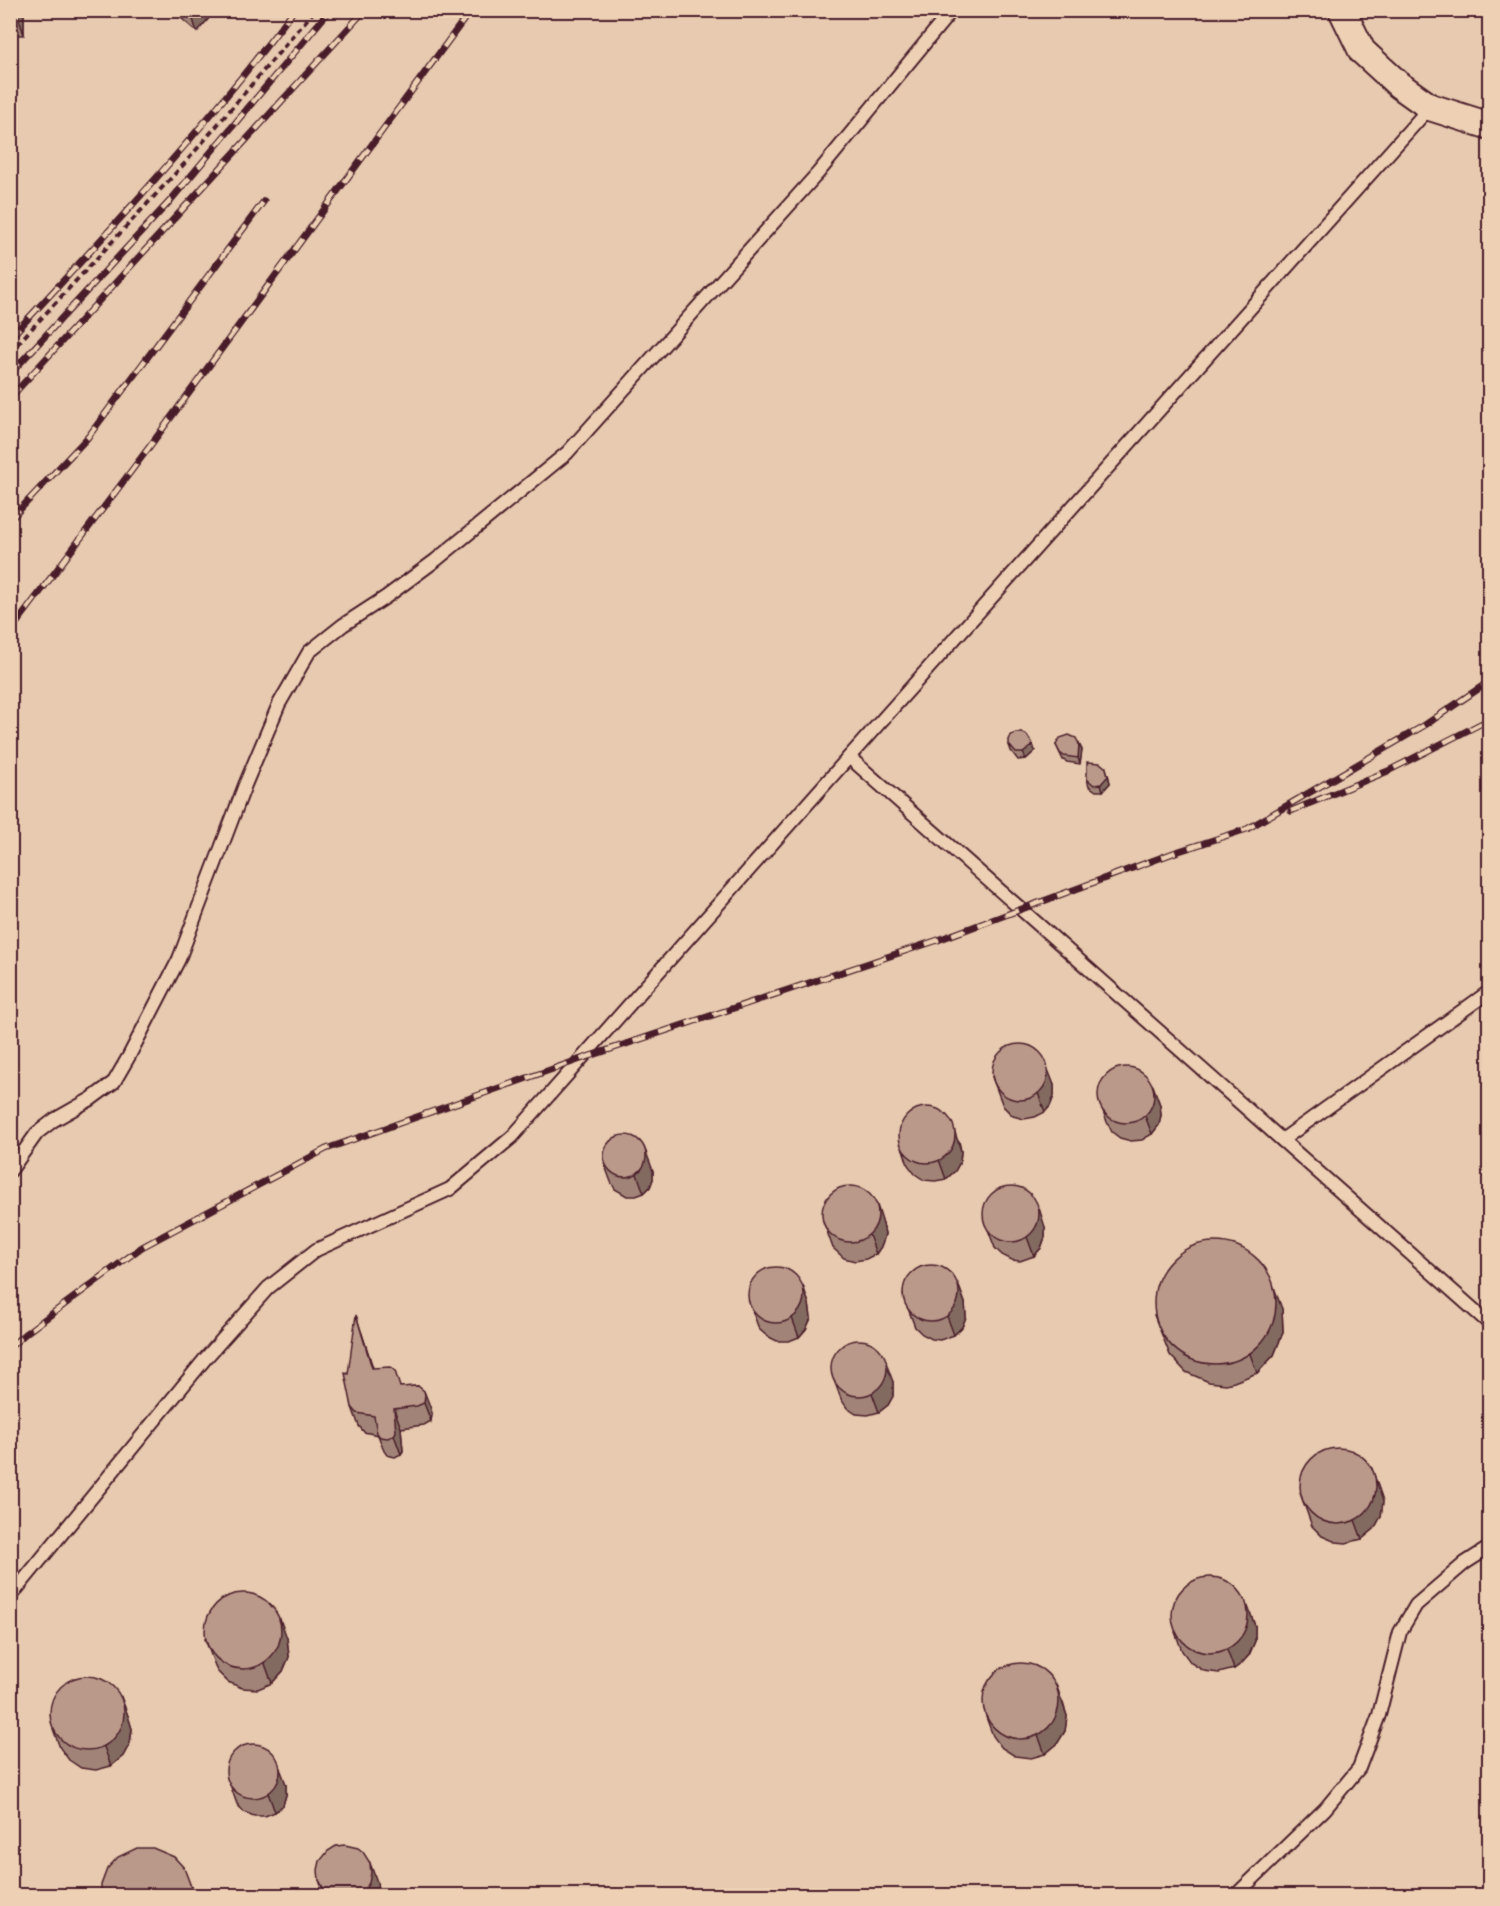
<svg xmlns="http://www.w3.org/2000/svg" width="1500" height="1906" viewBox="0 0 1500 1906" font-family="Caveat,sans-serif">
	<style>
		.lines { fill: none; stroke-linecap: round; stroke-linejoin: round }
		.service-casing { stroke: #4a1f2b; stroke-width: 16 }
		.minor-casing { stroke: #4a1f2b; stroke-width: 30 }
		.path { stroke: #4a1f2b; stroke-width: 4; stroke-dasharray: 6 4.5; stroke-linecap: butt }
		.service { stroke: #eed1b4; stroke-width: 12 }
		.minor { stroke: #eed1b4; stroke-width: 26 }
		.rail-casing { stroke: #4a1f2b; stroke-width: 7 }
		.rail { stroke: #eed1b4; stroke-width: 4.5; stroke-dasharray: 14; stroke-linecap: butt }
		.wall { fill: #a18477; stroke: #4a1f2b; stroke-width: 1.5 }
		.shaded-wall { fill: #836b61; stroke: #4a1f2b; stroke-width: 1.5 }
		.building { fill: #bb998a; stroke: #4a1f2b; stroke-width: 1.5 }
	</style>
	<rect width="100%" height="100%" fill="#e7caaf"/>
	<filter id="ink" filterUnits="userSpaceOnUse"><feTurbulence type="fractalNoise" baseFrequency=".0167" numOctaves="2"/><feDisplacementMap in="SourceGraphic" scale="12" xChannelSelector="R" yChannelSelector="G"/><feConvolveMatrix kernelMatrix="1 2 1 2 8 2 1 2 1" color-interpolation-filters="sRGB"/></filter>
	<g filter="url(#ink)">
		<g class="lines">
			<!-- service casing -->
			<g class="service-casing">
				<g id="service">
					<path d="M 849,757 L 1490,1324"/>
					<path d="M 1282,1140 L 1490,991"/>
					<path d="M 10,1171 L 37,1133 L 54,1120 L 91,1099 L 114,1082 L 129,1056 L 179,959 L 245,785 L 279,704 L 309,652 L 343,625 L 386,597 L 436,560 L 567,453 L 818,173 L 952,10"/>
					<path d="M 10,1597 L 205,1359 L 268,1288 L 316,1250 L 450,1189 L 512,1137 L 849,757 L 1430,107"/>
					<path d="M 1235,1896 L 1325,1809 L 1359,1768 L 1379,1715 L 1400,1632 L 1416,1605 L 1465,1563 L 1490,1547"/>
				</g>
			</g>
			<!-- minor casing -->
			<g class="minor-casing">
				<path id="minor" d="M 1342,10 L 1362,51 L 1399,85 L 1430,107 L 1490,126"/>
			</g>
			<!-- path -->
			<path class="path" d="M 10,352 L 185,163 L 315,10"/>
			<!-- service -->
			<use href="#service" class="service"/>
			<!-- minor -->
			<use href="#minor" class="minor"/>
			<!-- rail casing -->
			<g class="rail-casing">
				<g id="rail">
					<path d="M 10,338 C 109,232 207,126 294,10"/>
					<path d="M 10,374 L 170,201 L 330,10"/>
					<path d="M 10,398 L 365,10"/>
					<path d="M 10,520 L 88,437 L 264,201"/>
					<path d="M 10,632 L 150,446 L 471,10"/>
					<path d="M 1291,811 L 1388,771 L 1490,719"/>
					<path d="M 10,1347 L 26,1333 L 142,1247 L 326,1149 L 581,1059 L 938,940 L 1176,852 L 1247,829 L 1425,725 L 1490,681"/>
				</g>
			</g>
			<!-- rail -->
			<use href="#rail" class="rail"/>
		</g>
		<!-- wall -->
		<g class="wall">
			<rect x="10" y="10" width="14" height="25"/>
			<path d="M 172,10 L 216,10 L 197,32 Z"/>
			<path d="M 1079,744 L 1082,750 L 1080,764 L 1067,762 L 1063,760 L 1056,745 Z"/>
			<path d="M 1009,745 L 1033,745 L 1035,751 L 1026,759 L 1018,760 L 1011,751 Z"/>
			<path d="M 1108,774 L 1110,783 L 1103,791 L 1096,791 L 1089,786 L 1087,779 Z"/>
			<path d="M 992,1077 L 1054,1085 L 1054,1096 L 1050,1106 L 1045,1112 L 1035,1117 L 1024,1119 L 1013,1116 L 1003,1106 Z"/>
			<path d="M 1153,1086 L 1160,1105 L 1161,1115 L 1159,1125 L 1152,1134 L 1142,1140 L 1131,1141 L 1120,1138 L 1112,1132 L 1107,1122 L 1100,1103 Z"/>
			<path d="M 959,1141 L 961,1151 L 960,1162 L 955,1171 L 946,1179 L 935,1181 L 924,1180 L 915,1174 L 908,1165 L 902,1146 Z"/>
			<path d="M 604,1163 L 653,1171 L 653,1179 L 650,1187 L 644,1193 L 636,1196 L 627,1196 L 615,1189 L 611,1182 Z"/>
			<path d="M 984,1219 L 1045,1227 L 1045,1237 L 1041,1248 L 1034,1256 L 1020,1261 L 1012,1260 L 1002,1255 L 995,1248 Z"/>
			<path d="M 824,1223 L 883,1224 L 885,1234 L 882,1245 L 876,1254 L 866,1259 L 855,1261 L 844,1258 L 833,1248 Z"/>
			<path d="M 958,1284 L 965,1303 L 966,1317 L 962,1327 L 954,1335 L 940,1340 L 932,1339 L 922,1334 L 915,1327 L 903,1295 Z"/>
			<path d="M 803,1286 L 809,1304 L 811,1318 L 806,1329 L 799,1337 L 789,1341 L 777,1341 L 767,1336 L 759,1329 L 752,1310 Z"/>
			<path d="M 1282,1309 L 1283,1332 L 1274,1355 L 1257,1373 L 1234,1382 L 1226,1384 L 1209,1382 L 1186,1372 L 1170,1355 L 1154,1315 Z"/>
			<path d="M 362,1334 L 373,1368 L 401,1387 L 418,1386 L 431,1409 L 432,1414 L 431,1421 L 424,1425 L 401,1428 L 403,1451 L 401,1454 L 395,1457 L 387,1455 L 384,1451 L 378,1435 L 364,1432 L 359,1426 L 352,1407 L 348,1374 Z"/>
			<path d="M 834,1380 L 893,1382 L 893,1396 L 888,1405 L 879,1412 L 868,1415 L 856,1414 L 847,1408 L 841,1399 Z"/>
			<path d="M 1372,1469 L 1383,1501 L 1381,1516 L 1374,1529 L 1362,1539 L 1346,1543 L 1336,1542 L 1322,1536 L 1312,1526 L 1300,1493 Z"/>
			<path d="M 1248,1607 L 1255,1626 L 1255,1641 L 1249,1655 L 1242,1663 L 1234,1669 L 1219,1673 L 1204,1671 L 1191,1663 L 1182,1651 L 1175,1632 Z"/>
			<path d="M 287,1638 L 289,1657 L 283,1671 L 272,1683 L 258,1689 L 242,1688 L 228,1682 L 217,1671 L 205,1639 Z"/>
			<path d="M 121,1697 L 128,1716 L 132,1729 L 130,1743 L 123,1756 L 111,1766 L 96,1770 L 81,1768 L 69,1760 L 60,1748 L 53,1729 Z"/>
			<path d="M 1063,1703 L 1067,1716 L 1065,1731 L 1057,1744 L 1045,1754 L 1031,1758 L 1015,1756 L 1002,1748 L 993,1736 L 986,1717 Z"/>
			<path d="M 227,1776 L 286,1784 L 286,1795 L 283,1805 L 275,1812 L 265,1816 L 254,1816 L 244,1812 L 237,1804 Z"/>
			<path d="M 319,1880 L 377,1882 L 378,1892 L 377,1896 L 325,1896 Z"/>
		</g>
		<!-- shaded-wall -->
		<g class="shaded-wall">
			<path d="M 18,10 L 24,10 L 24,35 L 18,16 Z"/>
			<path d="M 193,10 L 216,10 L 197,32 L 191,13 Z"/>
			<path d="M 1079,744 L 1082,750 L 1080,764 L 1078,758 Z"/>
			<path d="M 1033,745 L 1035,751 L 1026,759 L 1023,753 Z"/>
			<path d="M 1106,768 L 1110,783 L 1103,791 L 1101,784 Z"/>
			<path d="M 1047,1067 L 1054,1085 L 1054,1096 L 1050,1106 L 1045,1112 L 1038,1093 Z"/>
			<path d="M 1153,1086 L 1160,1105 L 1161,1115 L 1159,1125 L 1152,1134 L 1145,1116 Z"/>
			<path d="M 952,1123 L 961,1151 L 960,1162 L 955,1171 L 946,1179 L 939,1160 Z"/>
			<path d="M 646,1152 L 653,1171 L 653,1179 L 650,1187 L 644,1193 L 637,1174 Z"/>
			<path d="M 877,1205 L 883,1224 L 885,1234 L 882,1245 L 876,1254 L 869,1235 Z"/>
			<path d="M 1039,1208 L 1045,1227 L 1045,1237 L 1041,1248 L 1034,1256 L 1027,1237 Z"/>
			<path d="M 958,1284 L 965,1303 L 966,1317 L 962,1327 L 954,1335 L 947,1316 Z"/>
			<path d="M 803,1286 L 809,1304 L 811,1318 L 806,1329 L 799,1337 L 792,1318 Z"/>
			<path d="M 1275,1290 L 1282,1309 L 1283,1332 L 1274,1355 L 1257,1373 L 1250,1354 Z"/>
			<path d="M 356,1315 L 362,1334 L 379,1387 L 372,1368 Z"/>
			<path d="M 886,1363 L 893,1382 L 893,1396 L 888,1405 L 879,1412 L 872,1393 Z"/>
			<path d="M 424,1391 L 431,1409 L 432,1414 L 431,1421 L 424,1403 Z"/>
			<path d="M 394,1409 L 401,1428 L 403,1451 L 401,1454 L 394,1435 Z"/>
			<path d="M 1372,1469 L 1383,1501 L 1381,1516 L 1374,1529 L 1362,1539 L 1355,1520 Z"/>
			<path d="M 1248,1607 L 1255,1626 L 1255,1641 L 1249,1655 L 1242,1663 L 1234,1669 L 1227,1650 Z"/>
			<path d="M 280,1619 L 287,1638 L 289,1657 L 283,1671 L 272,1683 L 265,1664 Z"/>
			<path d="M 1056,1684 L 1067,1716 L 1065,1731 L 1057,1744 L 1045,1754 L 1038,1735 Z"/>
			<path d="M 121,1697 L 128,1716 L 132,1729 L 130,1743 L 123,1756 L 111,1766 L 104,1747 Z"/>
			<path d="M 279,1766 L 286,1784 L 286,1795 L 283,1805 L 275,1812 L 268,1793 Z"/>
			<path d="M 370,1863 L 377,1882 L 378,1892 L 377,1896 L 364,1896 L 363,1892 Z"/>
			<path d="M 190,1884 L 195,1896 L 191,1896 Z"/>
		</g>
		<!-- building -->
		<g class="building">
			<rect x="10" y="10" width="8" height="6"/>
			<path d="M 1016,733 L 1023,733 L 1027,735 L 1033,745 L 1023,753 L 1016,753 L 1009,745 L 1009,740 L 1011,735 Z"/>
			<path d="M 1069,735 L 1076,738 L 1079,744 L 1078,758 L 1064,756 L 1060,753 L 1056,745 L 1060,738 Z"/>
			<path d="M 1087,762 L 1100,763 L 1106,768 L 1108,776 L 1101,784 L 1094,785 L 1087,779 Z"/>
			<circle cx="1020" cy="1072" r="28"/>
			<circle cx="1126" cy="1095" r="28"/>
			<circle cx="927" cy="1135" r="28"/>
			<circle cx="625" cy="1156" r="21"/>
			<circle cx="850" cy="1214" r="28"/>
			<circle cx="1011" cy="1214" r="28"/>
			<circle cx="1215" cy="1303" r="61"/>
			<circle cx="931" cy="1293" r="28"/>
			<circle cx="776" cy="1295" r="28"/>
			<path d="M 356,1315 L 372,1368 L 390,1367 L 395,1371 L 400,1387 L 418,1386 L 424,1391 L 425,1395 L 424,1403 L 417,1406 L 394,1409 L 396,1432 L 394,1435 L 388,1438 L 380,1437 L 377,1433 L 374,1416 L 357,1413 L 352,1407 L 345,1373 L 348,1374 Z"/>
			<circle cx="859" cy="1368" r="28"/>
			<circle cx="1338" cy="1486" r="38"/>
			<circle cx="1210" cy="1615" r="38"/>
			<circle cx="243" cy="1631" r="38"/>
			<circle cx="1021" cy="1701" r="38"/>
			<circle cx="87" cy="1713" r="37"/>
			<circle cx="253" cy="1771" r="27"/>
			<path d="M 345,1845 L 358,1848 L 363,1852 L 370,1863 L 371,1873 L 369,1883 L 363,1892 L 356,1896 L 332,1896 L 324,1889 L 319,1880 L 318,1870 L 320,1861 L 328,1851 L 336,1846 Z"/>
			<path d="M 137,1848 L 153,1848 L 174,1857 L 184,1868 L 190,1884 L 191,1896 L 101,1896 L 101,1885 L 107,1869 L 118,1857 Z"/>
			<path d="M 1490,1885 L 1490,1896 L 1481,1896 L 1484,1890 Z"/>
		</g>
	</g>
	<!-- margin -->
	<rect width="1500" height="1906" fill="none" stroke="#eed1b4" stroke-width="36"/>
	<rect x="18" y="18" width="1464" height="1870" fill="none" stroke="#4a1f2b" stroke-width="2" filter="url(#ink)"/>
</svg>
